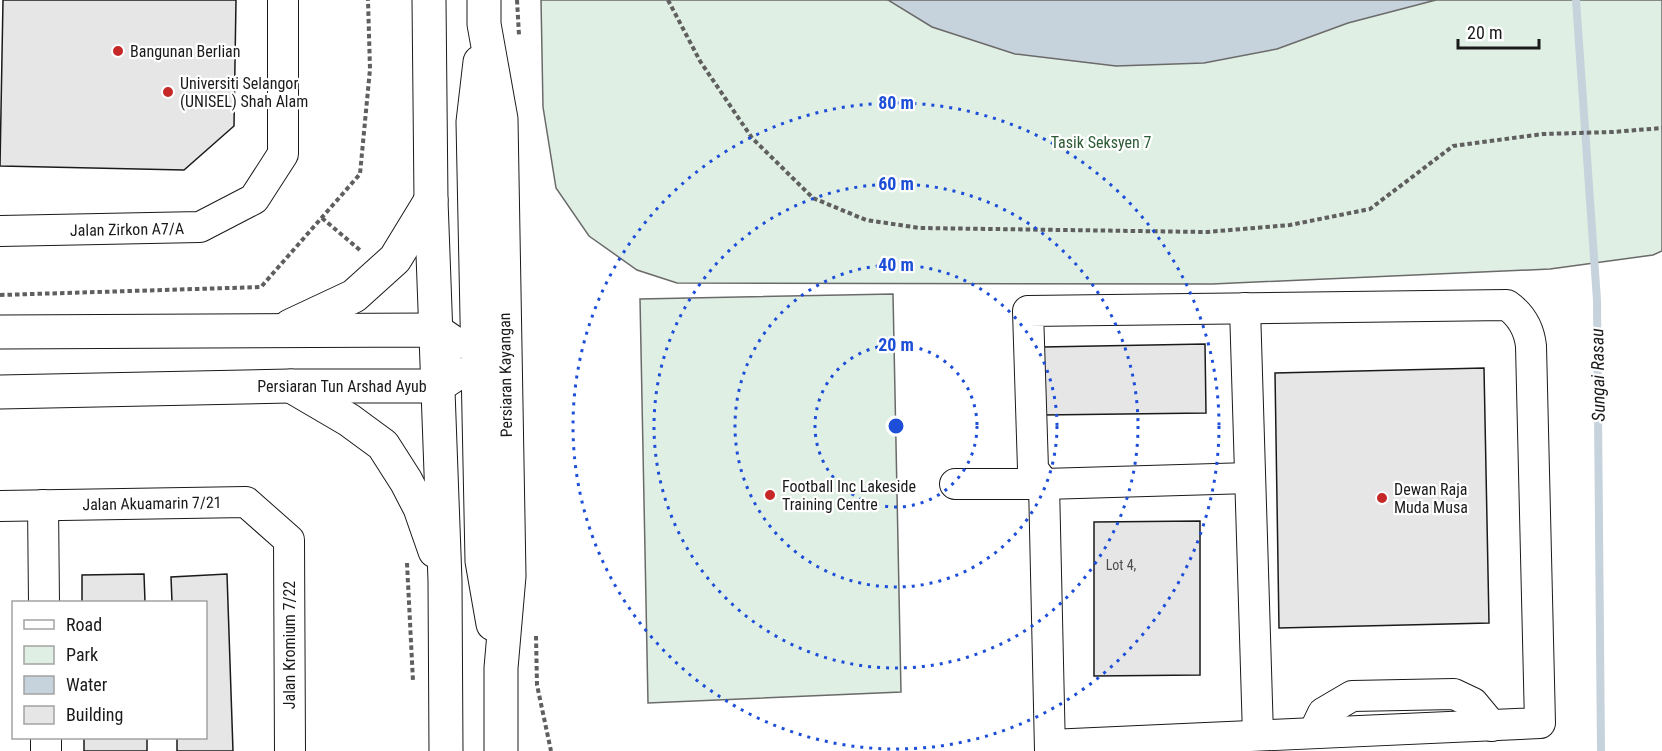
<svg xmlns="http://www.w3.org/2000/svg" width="1662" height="751" viewBox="0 0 1662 751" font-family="'Roboto Condensed',sans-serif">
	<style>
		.green { fill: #e0efe3; stroke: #6a6a6a; stroke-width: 1.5 }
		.water { fill: #c6d2dc; stroke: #6a6a6a; stroke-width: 1.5 }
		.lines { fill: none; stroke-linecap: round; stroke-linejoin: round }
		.stream { stroke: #c6d2dc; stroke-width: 8 }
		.building { fill: #e6e6e6; stroke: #1a1a1a; stroke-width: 1.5 }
		.minor-casing { stroke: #1a1a1a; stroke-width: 32 }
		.major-casing { stroke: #1a1a1a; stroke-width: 35 }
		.path { stroke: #5f5f5f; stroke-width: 4; stroke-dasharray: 4.5 3; stroke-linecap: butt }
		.minor { stroke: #fff; stroke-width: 30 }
		.major { stroke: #fff; stroke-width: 33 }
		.ring { fill: none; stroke: #1d4ed8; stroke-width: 3; stroke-dasharray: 3 6 }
		.poi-dot { fill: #c62828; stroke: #fff; stroke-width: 2 }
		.labels { text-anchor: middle; stroke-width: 4.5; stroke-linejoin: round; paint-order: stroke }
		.number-label { font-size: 14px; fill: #4d4d4d }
		.poi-label { font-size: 16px; fill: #1a1a1a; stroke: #fff; text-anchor: start }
		.park-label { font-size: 16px; fill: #2b5a34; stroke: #fff }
		.street-label { font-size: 16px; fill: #1a1a1a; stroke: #fff }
		.water-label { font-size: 18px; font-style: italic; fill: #1a1a1a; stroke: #fff }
		.centre { fill: #1d4ed8; stroke: #fff; stroke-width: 3 }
		.ring-label { font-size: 18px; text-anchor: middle; font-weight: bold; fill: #1d4ed8; stroke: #fff; stroke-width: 4.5; stroke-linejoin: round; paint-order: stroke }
	</style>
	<rect width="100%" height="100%" fill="#fff"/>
	<!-- green -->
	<g class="green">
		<path d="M 541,0 L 1662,0 L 1662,251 L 1653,255 L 1550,269 L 1212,284 L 677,283 L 637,270 L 589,236 L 556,188 L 543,107 Z"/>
		<path d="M 893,294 L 901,692 L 648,703 L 640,299 Z"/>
	</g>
	<!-- water -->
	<path class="water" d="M 888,0 L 1436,0 L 1348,23 L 1277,49 L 1204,63 L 1116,66 L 1015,54 L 932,27 Z"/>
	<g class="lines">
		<!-- stream -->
		<path class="stream" d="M 1576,0 L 1597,300 L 1601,751"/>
	</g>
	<!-- building -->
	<g class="building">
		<path d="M 3,0 L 236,0 L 234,126 L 184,170 L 0,166 Z"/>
		<path d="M 1205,344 L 1206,413 L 1042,415 L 1042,347 Z"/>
		<path d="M 1484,368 L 1489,623 L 1279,628 L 1275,373 Z"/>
		<path d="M 1200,521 L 1200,675 L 1094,676 L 1094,522 Z"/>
		<path d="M 144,574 L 145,602 L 82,602 L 82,575 Z"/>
		<path d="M 227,574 L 233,751 L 177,751 L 177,738 L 206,738 L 206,602 L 172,602 L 171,577 Z"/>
		<rect x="84" y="738" width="63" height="13"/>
	</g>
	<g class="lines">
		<!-- minor casing -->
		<g class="minor-casing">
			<g id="minor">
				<path d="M 0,231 L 200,227 L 254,199 L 283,154 L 283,0"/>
				<path d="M 1245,308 L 1258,735"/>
				<path d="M 955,484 L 1044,484 L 1050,751"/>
				<path d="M 43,505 L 44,602"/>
				<path d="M 0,506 L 246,502 L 289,540 L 290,751"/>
				<path d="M 1314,732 L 1323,713 L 1352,696 L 1454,694 L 1473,703 L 1492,726"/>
				<path d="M 46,738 L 46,751"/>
				<path d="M 1050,745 L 1540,723 L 1531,346 C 1529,328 1521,315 1507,305 L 1028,311 L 1033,469 L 1044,484 L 1250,478"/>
			</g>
		</g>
		<!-- major casing -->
		<g class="major-casing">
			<g id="major">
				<path d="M 429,0 L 431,200 L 445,581 L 446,751"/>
				<path d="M 484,0 L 484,24 L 501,119 L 509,576 L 501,668 L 501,751"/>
				<path d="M 480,62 L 473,122 L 482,561 L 493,624"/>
				<path d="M 290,326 L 354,296 L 395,259 L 431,200"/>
				<path d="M 0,332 L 435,330 L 454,343"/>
				<path d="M 291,386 L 349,420 L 383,445 L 406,481 L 420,508 L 435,551"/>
				<path d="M 0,392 L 290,386 L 438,386 L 456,374"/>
			</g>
		</g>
		<!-- path -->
		<g class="path">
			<path d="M 517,0 L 519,35"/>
			<path d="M 668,0 L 700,61 L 752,138 L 813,198 L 866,220 L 920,228 L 1207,232 L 1290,225 L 1370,209 L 1453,146 L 1543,134 L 1613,132 L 1662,128"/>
			<path d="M 322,218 L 361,251"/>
			<path d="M 0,295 L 261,287 L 360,174 L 370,69 L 368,0"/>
			<path d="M 407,563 L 413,681"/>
			<path d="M 536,636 L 537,685 L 551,751"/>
		</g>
		<!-- minor -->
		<use href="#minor" class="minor"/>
		<!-- major -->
		<use href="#major" class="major"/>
	</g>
	<!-- distance rings -->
	<g class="ring">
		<circle cx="896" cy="426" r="81"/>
		<circle cx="896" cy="426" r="161"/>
		<circle cx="896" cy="426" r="242"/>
		<circle cx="896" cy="426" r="323"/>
	</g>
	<!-- markers -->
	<g class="poi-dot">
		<circle cx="118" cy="51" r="6"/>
		<circle cx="168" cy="92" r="6"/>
		<circle cx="770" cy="495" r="6"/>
		<circle cx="1382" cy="498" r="6"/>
	</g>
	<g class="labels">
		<!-- number labels -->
		<g class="number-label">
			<text x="1121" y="570">Lot 4,</text>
		</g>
		<!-- poi labels -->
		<g class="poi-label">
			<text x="130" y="57">Bangunan Berlian</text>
			<text x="180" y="89">Universiti Selangor<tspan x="180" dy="18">(UNISEL) Shah Alam</tspan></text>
			<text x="782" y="492">Football Inc Lakeside<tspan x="782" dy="18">Training Centre</tspan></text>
			<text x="1394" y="495">Dewan Raja<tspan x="1394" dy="18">Muda Musa</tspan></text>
		</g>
		<!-- park labels -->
		<g class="park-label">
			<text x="1101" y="148">Tasik Seksyen 7</text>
		</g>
		<!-- street labels -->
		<g class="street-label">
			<text transform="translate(127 229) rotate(-1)" y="6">Jalan Zirkon A7/A</text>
			<text transform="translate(505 375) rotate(-91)" y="6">Persiaran Kayangan</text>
			<text x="342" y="392">Persiaran Tun Arshad Ayub</text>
			<text transform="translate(152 503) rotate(-1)" y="6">Jalan Akuamarin 7/21</text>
			<text transform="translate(289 645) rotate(-90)" y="6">Jalan Kromium 7/22</text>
		</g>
		<!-- water labels -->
		<g class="water-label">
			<text transform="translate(1598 375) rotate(-91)" y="6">Sungai Rasau</text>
		</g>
	</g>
	<circle cx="896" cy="426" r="9" class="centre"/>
	<g class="ring-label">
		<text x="896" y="109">80 m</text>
		<text x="896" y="190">60 m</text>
		<text x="896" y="271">40 m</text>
		<text x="896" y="351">20 m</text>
	</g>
	<!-- legend -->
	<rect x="12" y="601" width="195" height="138" fill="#ffffff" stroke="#a3a3a3" stroke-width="1.5"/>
	<rect x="24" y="620" width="30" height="9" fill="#ffffff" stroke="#a3a3a3" stroke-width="1.5"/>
	<text x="66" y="631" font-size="18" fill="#1a1a1a">Road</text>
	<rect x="24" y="646" width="30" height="18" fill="#e0efe3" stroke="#a3a3a3" stroke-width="1.5"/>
	<text x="66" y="661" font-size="18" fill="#1a1a1a">Park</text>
	<rect x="24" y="676" width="30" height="18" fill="#c6d2dc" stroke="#a3a3a3" stroke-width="1.5"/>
	<text x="66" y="691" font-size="18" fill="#1a1a1a">Water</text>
	<rect x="24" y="706" width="30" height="18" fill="#e6e6e6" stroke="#a3a3a3" stroke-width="1.5"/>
	<text x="66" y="721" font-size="18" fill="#1a1a1a">Building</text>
	<!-- scale -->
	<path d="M1458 39v9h81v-9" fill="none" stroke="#1a1a1a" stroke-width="3"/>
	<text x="1467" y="39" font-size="18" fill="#1a1a1a" stroke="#ffffff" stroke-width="4.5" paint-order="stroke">20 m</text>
</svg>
